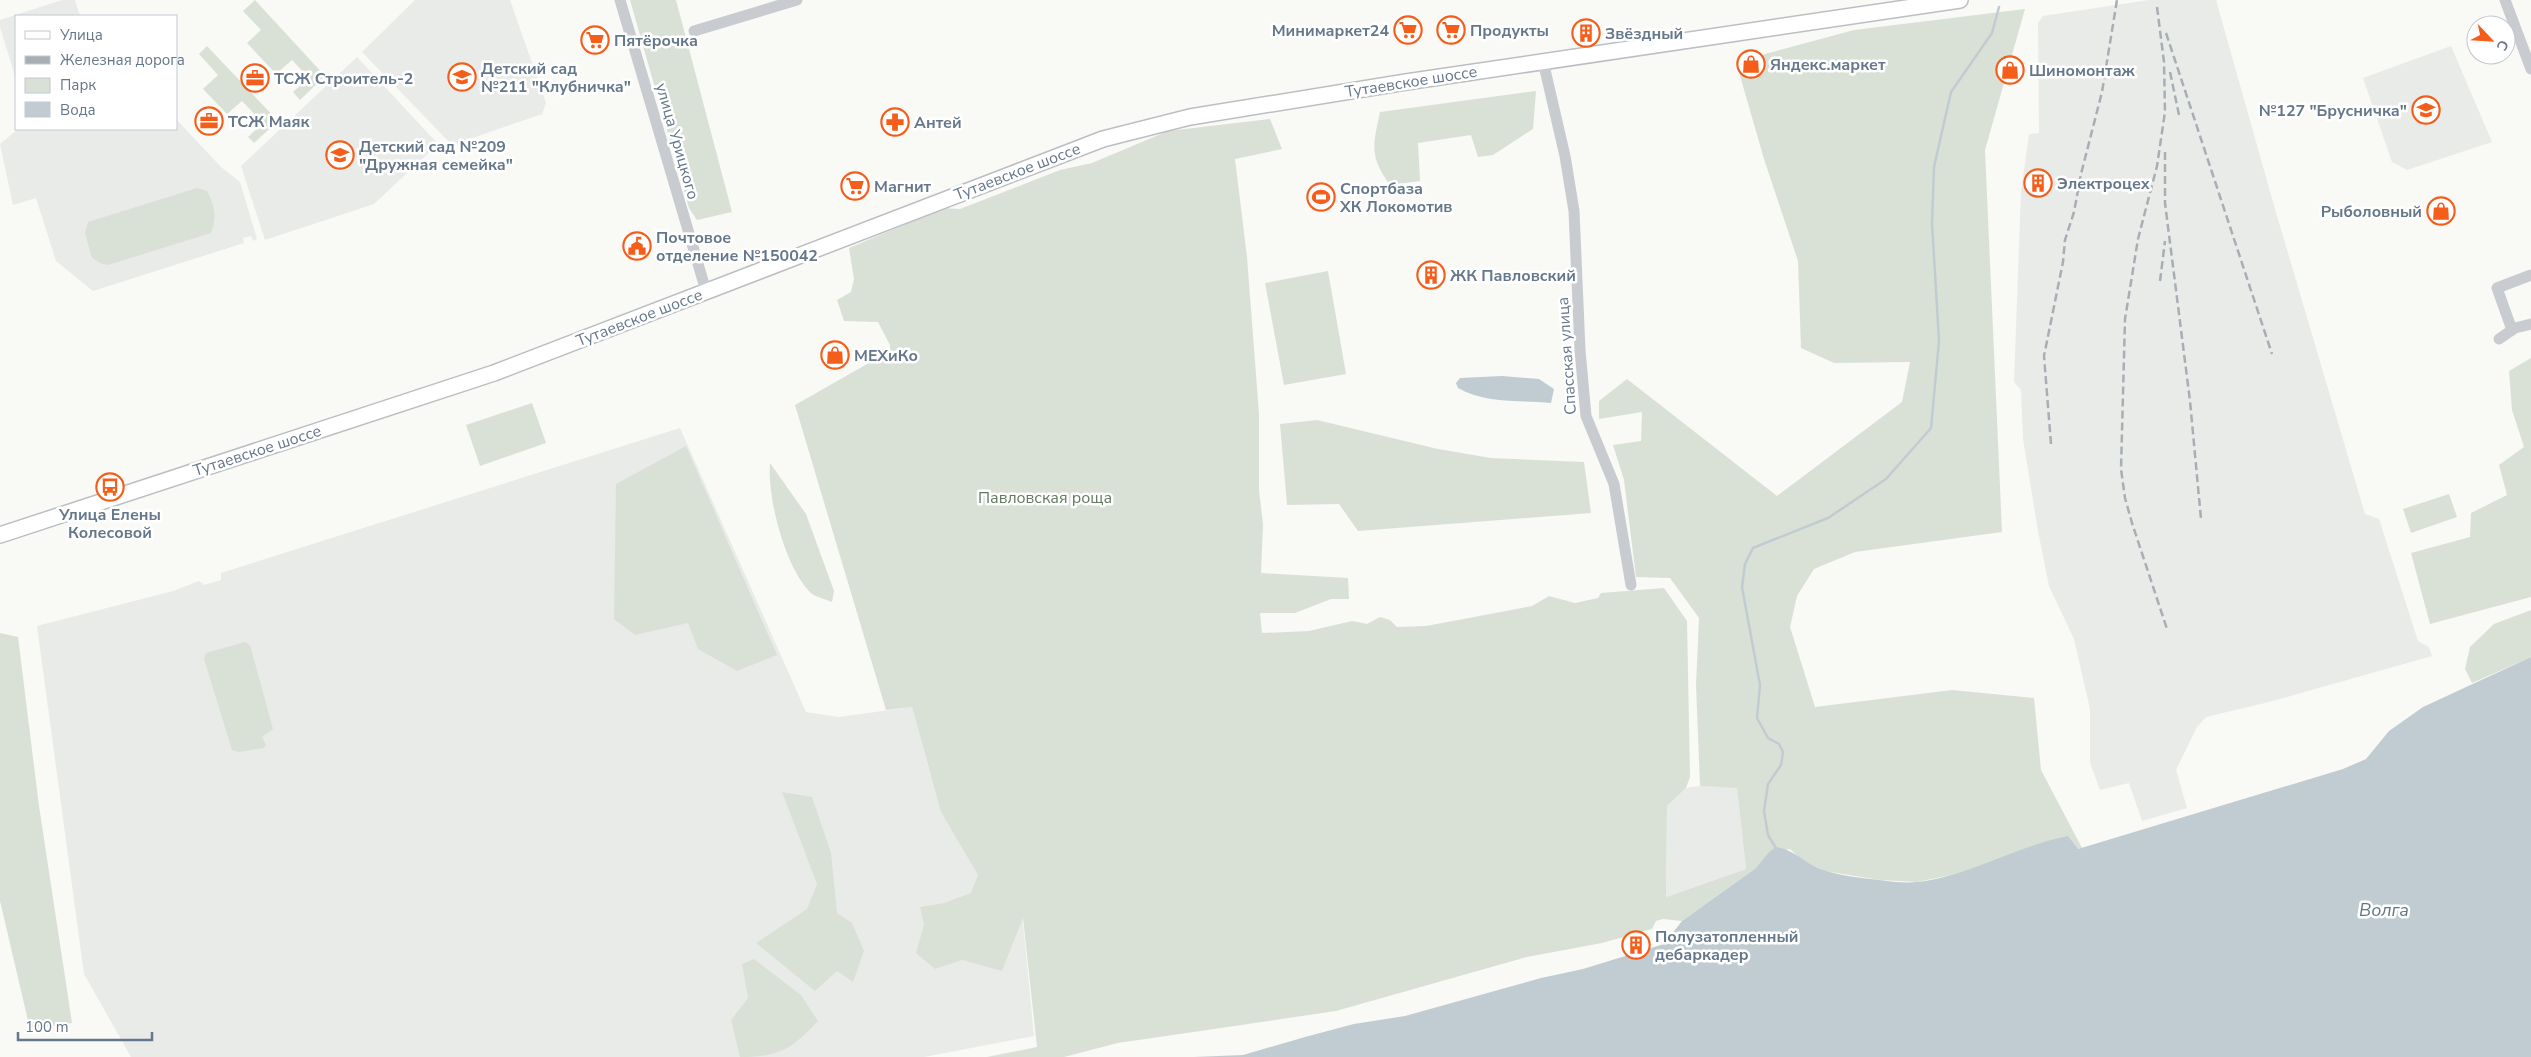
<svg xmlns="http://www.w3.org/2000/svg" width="2531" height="1057" viewBox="0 0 2531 1057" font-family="'Nunito Sans',sans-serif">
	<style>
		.built { fill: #e9ebe9 }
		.green { fill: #d9e1d6 }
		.water { fill: #c1ccd2 }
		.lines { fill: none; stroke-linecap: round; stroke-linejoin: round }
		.stream { stroke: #c1ccd2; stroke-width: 2.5 }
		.major-casing { stroke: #bbbfc3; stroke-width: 18 }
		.minor { stroke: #c8ccd0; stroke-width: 11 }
		.major { stroke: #fff; stroke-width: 15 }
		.rail { stroke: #a8aeb4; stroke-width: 2.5; stroke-dasharray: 8 4; stroke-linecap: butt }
		.labels { text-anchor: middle; stroke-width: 5; stroke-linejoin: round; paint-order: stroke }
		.poi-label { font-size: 16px; font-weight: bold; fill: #65778a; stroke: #fff; text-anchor: start }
		.street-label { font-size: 16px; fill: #65778a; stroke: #fff }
		.park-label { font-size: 16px; fill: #647a60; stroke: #fff }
		.water-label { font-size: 18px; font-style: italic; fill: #617985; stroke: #fff }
	</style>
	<rect width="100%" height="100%" fill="#f9f9f6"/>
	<!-- built -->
	<g class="built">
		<path d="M 62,0 L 75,0 L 80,16 L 16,16 L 16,79 L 0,27 L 0,20 Z"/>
		<path d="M 415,0 L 510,0 L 546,103 L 542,114 L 452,145 L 362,52 Z"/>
		<path d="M 2149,0 L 2216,0 L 2275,209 L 2365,514 L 2379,519 L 2418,641 L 2429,647 L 2432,656 L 2269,702 L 2206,717 L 2197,727 L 2176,770 L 2187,808 L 2142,821 L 2129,783 L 2100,790 L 2090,763 L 2090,709 L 2074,639 L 2049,586 L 2038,531 L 2023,439 L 2021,390 L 2014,382 L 2021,193 L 2029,134 L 2039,133 L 2038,23 L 2043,16 Z"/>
		<path d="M 2451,46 L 2492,142 L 2407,170 L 2392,162 L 2363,78 Z"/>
		<path d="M 357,57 L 438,144 L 374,204 L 265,240 L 241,166 Z"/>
		<path d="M 176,119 L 221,167 L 240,182 L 257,239 L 253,241 L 251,236 L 243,238 L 244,243 L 93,291 L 56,261 L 36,198 L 13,205 L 0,144 L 18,129 L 176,129 Z"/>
		<path d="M 680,428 L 806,712 L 839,717 L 912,707 L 931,776 L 1018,871 L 1034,1036 L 924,1057 L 131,1057 L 84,974 L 37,626 L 173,591 L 199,581 L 204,585 L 221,580 L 221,573 Z"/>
		<path d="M 1700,786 L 1737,787 L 1746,869 L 1666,897 L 1667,806 L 1686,788 Z"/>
	</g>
	<!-- green -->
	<g class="green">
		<path d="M 255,0 L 325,76 L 300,100 L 293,92 L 309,78 L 292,60 L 276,74 L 247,43 L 261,30 L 243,11 Z"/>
		<path d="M 630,0 L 676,0 L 732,212 L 697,220 L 689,208 Z"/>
		<path d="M 2025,9 L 1985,150 L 2002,532 L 1855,552 L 1814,569 L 1797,596 L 1790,627 L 1815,707 L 1952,690 L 2034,698 L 2041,770 L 2082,848 L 1917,882 L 1880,880 L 1824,871 L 1803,861 L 1790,849 L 1768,853 L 1756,868 L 1682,921 L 1663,919 L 1656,921 L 1652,929 L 1602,943 L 1527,957 L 1336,1011 L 1118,1043 L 1064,1057 L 987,1057 L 1037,1047 L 1023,918 L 1002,971 L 962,960 L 935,969 L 916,953 L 924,925 L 920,907 L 944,903 L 971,893 L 978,875 L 941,812 L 912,707 L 886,710 L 795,405 L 890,351 L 890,345 L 878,322 L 844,321 L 837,300 L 851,292 L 854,279 L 849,248 L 943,208 L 960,209 L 1060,170 L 1092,163 L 1168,131 L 1270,119 L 1282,149 L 1235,159 L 1247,257 L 1259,414 L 1259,490 L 1263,524 L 1261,573 L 1348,578 L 1349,599 L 1331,599 L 1295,613 L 1260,613 L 1262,633 L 1309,631 L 1352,621 L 1367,624 L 1380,617 L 1390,620 L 1397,627 L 1426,626 L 1532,606 L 1549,596 L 1575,603 L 1598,598 L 1601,593 L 1664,588 L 1687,621 L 1690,777 L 1686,788 L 1667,806 L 1666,897 L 1746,869 L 1737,788 L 1700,786 L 1696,685 L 1699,618 L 1670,578 L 1636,577 L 1624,480 L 1613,445 L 1641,441 L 1642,412 L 1599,419 L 1599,401 L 1627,379 L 1777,496 L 1902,402 L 1910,362 L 1834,363 L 1801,348 L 1798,261 L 1764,159 L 1736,62 L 1854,30 Z"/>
		<path d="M 207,46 L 278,121 L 254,143 L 248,137 L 263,123 L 242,101 L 227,114 L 203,89 L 218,75 L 199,54 Z"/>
		<path d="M 1536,91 L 1533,129 L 1493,155 L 1478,157 L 1471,135 L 1418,143 L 1420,181 L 1390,185 C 1369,156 1373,145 1380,112 Z"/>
		<path d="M 197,188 L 207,191 C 215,206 217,218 211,233 L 108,265 L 102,264 L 92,258 L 85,233 L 88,222 Z"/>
		<path d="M 1328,271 L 1346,374 L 1284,385 L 1265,283 Z"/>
		<path d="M 2531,358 L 2531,597 L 2430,624 L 2411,553 L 2470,537 L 2471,513 L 2507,495 L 2499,465 L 2524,447 L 2512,410 L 2509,371 Z"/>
		<path d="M 532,403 L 546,443 L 480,466 L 466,425 Z"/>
		<path d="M 1317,420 L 1438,449 L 1491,458 L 1584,462 L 1591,513 L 1358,531 L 1339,504 L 1287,505 L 1280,424 Z"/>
		<path d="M 686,446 L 777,655 L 737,671 L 698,649 L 688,623 L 635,635 L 614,619 L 616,484 Z"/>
		<path d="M 770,463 L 806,514 L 834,591 L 832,602 C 826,599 815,597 811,593 C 785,568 767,497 770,463 Z"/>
		<path d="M 2449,494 L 2457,517 L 2411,533 L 2403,509 Z"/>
		<path d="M 2531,610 L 2531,657 L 2472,683 L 2465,669 L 2470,647 L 2494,624 Z"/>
		<path d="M 0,633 L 18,637 L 39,806 L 72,1023 L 30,1029 L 0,901 Z"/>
		<path d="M 245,642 L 250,645 L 273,729 L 262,737 L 266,745 L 264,748 L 239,752 L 232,750 L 204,659 L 206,653 Z"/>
		<path d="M 782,792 L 812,797 L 831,853 L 837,913 L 852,923 L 864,951 L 853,982 L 837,971 L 815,991 L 756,943 L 807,909 L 817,884 Z"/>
		<path d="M 754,959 L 801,995 L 818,1021 C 792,1049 779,1057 740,1057 L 731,1020 L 748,998 L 742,964 Z"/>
	</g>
	<!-- water -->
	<g class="water">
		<path d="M 1502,376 L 1539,379 L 1554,389 L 1551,403 C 1519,400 1486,404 1458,388 L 1456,383 L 1460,378 Z"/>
		<path d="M 2531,657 L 2531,1057 L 1194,1057 L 1243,1055 L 1305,1037 L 1354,1024 L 1405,1016 L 1541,978 L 1583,969 L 1664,944 L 1682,921 L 1756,868 L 1768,853 L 1776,847 C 1795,850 1805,864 1823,870 C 1840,876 1862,878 1880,880 C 1891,882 1906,883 1918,882 C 1970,876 2017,846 2068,836 L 2078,849 L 2343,769 L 2366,759 L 2389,731 L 2423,707 Z"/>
	</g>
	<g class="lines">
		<!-- stream -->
		<path class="stream" d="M 1777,850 L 1768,835 L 1764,811 L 1768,784 L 1781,765 L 1783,752 L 1779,744 L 1768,738 L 1757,718 L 1760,685 L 1742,587 L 1745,564 L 1753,548 L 1828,518 L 1886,479 L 1931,428 L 1939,341 L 1932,223 L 1934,167 L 1951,92 L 1992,33 L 1999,7"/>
		<!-- major casing -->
		<g class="major-casing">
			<path id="major" d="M 0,535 L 494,373 L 1103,139 L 1190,117 L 1406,82 L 1960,0"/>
		</g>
		<!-- minor -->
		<g class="minor">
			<path d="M 620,0 L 706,291"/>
			<path d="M 2505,0 L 2531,69"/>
			<path d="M 694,31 L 797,0"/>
			<path d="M 1543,61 L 1565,156 L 1574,211 L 1580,350 L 1586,416 L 1614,484 L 1631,585"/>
			<path d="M 2512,330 L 2497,288 L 2531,275"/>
			<path d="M 2499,339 L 2515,328 L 2531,324"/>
		</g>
		<!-- major -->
		<use href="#major" class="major"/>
		<!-- rail -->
		<g class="rail">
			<path d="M 2157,7 L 2164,62 L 2165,112 L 2157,166 L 2138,239 L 2125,319 L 2121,469 L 2125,498 L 2132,523 L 2167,629"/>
			<path d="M 2166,33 L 2272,354"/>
			<path d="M 2170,72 L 2179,115"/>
			<path d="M 2165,152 L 2165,203 L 2190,401 L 2201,519"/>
			<path d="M 2160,281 L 2165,241"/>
			<path d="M 2051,444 L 2044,356 L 2063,262 L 2065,240 L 2074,212 L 2081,174 L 2102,92 L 2117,0"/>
		</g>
	</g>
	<!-- icons -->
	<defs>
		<g id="supermarket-ring" transform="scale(1.4375)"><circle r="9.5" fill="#fff" stroke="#f45d1a" stroke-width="1.5"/><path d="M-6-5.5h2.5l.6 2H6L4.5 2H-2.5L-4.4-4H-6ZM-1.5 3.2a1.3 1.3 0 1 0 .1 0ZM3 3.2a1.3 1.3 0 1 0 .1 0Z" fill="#f45d1a"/></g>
		<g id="building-ring" transform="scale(1.4375)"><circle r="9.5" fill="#fff" stroke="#f45d1a" stroke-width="1.5"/><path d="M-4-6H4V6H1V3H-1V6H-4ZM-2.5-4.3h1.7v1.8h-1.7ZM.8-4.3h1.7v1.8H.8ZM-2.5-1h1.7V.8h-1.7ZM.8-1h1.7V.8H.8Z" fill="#f45d1a"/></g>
		<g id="shop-ring" transform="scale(1.4375)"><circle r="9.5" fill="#fff" stroke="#f45d1a" stroke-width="1.5"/><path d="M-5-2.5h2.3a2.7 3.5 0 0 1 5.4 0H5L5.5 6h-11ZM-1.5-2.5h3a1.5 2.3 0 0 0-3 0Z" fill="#f45d1a"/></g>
		<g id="school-ring" transform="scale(1.4375)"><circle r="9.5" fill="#fff" stroke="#f45d1a" stroke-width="1.5"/><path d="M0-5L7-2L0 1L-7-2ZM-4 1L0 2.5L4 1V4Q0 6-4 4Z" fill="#f45d1a"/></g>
		<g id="office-ring" transform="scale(1.4375)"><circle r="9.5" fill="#fff" stroke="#f45d1a" stroke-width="1.5"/><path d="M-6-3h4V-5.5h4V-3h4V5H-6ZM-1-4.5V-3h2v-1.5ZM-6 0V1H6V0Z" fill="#f45d1a"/></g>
		<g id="pharmacy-ring" transform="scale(1.4375)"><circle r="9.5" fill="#fff" stroke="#f45d1a" stroke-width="1.5"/><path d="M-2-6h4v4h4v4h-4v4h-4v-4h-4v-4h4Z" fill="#f45d1a"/></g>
		<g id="stadium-ring" transform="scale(1.4375)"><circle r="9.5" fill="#fff" stroke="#f45d1a" stroke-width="1.5"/><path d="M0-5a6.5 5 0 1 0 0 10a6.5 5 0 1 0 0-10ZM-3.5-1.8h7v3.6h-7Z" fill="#f45d1a"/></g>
		<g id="civic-ring" transform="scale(1.4375)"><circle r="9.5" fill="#fff" stroke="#f45d1a" stroke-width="1.5"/><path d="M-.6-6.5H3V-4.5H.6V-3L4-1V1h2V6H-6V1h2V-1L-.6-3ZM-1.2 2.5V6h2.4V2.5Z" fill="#f45d1a"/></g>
		<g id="bus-ring" transform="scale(1.4375)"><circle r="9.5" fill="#fff" stroke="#f45d1a" stroke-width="1.5"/><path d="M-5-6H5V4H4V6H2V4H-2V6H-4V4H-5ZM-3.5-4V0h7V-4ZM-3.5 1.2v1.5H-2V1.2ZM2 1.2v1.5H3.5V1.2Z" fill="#f45d1a"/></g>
	</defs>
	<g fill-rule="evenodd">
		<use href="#supermarket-ring" x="1408" y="30"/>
		<use href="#supermarket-ring" x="1451" y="30"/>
		<use href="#building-ring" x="1586" y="33"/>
		<use href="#supermarket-ring" x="595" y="40"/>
		<use href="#shop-ring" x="1751" y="64"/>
		<use href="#shop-ring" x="2010" y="70"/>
		<use href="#school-ring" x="462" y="77"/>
		<use href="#office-ring" x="255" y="78"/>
		<use href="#school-ring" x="2426" y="110"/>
		<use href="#office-ring" x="209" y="121"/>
		<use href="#pharmacy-ring" x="895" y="122"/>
		<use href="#school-ring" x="340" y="155"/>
		<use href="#building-ring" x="2038" y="183"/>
		<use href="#supermarket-ring" x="855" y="186"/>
		<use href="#stadium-ring" x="1321" y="197"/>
		<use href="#shop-ring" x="2441" y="211"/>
		<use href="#civic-ring" x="637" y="246"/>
		<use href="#building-ring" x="1431" y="275"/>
		<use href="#shop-ring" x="835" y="355"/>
		<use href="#bus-ring" x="110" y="487"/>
		<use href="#building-ring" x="1636" y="945"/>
	</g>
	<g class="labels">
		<!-- poi labels -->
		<g class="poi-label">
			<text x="1389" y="36" text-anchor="end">Минимаркет24</text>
			<text x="1470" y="36">Продукты</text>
			<text x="1605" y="39">Звёздный</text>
			<text x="614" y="46">Пятёрочка</text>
			<text x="1770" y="70">Яндекс.маркет</text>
			<text x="481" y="74">Детский сад<tspan x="481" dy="18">№211 "Клубничка"</tspan></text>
			<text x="2029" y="76">Шиномонтаж</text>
			<text x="274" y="84">ТСЖ Строитель-2</text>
			<text x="2407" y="116" text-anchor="end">№127 "Брусничка"</text>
			<text x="228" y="127">ТСЖ Маяк</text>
			<text x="914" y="128">Антей</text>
			<text x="359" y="152">Детский сад №209<tspan x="359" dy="18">"Дружная семейка"</tspan></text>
			<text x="2057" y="189">Электроцех</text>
			<text x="874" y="192">Магнит</text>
			<text x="1340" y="194">Спортбаза<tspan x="1340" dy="18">ХК Локомотив</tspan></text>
			<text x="2422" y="217" text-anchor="end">Рыболовный</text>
			<text x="656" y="243">Почтовое<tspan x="656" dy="18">отделение №150042</tspan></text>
			<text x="1450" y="281">ЖК Павловский</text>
			<text x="854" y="361">МЕХиКо</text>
			<text x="110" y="520" text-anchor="middle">Улица Елены<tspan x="110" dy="18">Колесовой</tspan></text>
			<text x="1655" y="942">Полузатопленный<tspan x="1655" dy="18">дебаркадер</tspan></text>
		</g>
		<!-- street labels -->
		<g class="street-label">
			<text transform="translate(1411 81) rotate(-9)" y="6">Тутаевское шоссе</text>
			<text transform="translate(678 141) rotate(74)" y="6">улица Урицкого</text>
			<text transform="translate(1017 171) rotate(-21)" y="6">Тутаевское шоссе</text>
			<text transform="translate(639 317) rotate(-21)" y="6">Тутаевское шоссе</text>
			<text transform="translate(1566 356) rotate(-94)" y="6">Спасская улица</text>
			<text transform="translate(257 450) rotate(-18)" y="6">Тутаевское шоссе</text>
		</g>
		<!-- park labels -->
		<g class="park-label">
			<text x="1045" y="503">Павловская роща</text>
		</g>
		<!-- water labels -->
		<g class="water-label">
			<text x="2384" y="916">Волга</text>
		</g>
	</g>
	<!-- legend -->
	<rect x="15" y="15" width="162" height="115" fill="#ffffff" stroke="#c1c9d0"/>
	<rect x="25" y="31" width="25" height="8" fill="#ffffff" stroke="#c1c9d0"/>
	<text x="60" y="40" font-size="15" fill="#65778a">Улица</text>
	<rect x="25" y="56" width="25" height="8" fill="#a8aeb4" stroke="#c1c9d0"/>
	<text x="60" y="65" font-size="15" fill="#65778a">Железная дорога</text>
	<rect x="25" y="78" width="25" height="15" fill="#d9e1d6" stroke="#c1c9d0"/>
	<text x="60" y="90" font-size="15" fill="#65778a">Парк</text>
	<rect x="25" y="102" width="25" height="15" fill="#c1ccd2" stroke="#c1c9d0"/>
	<text x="60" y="115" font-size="15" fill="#65778a">Вода</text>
	<!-- north arrow -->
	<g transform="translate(2491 40) rotate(115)"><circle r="24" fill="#ffffff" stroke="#c1c9d0"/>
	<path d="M0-4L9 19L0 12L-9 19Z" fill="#f45d1a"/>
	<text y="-8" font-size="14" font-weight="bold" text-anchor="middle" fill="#65778a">С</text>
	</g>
	<!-- scale -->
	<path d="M18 1032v8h134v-8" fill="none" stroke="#65778a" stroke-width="2.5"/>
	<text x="25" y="1032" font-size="15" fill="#65778a" stroke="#ffffff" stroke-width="4" paint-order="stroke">100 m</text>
</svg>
